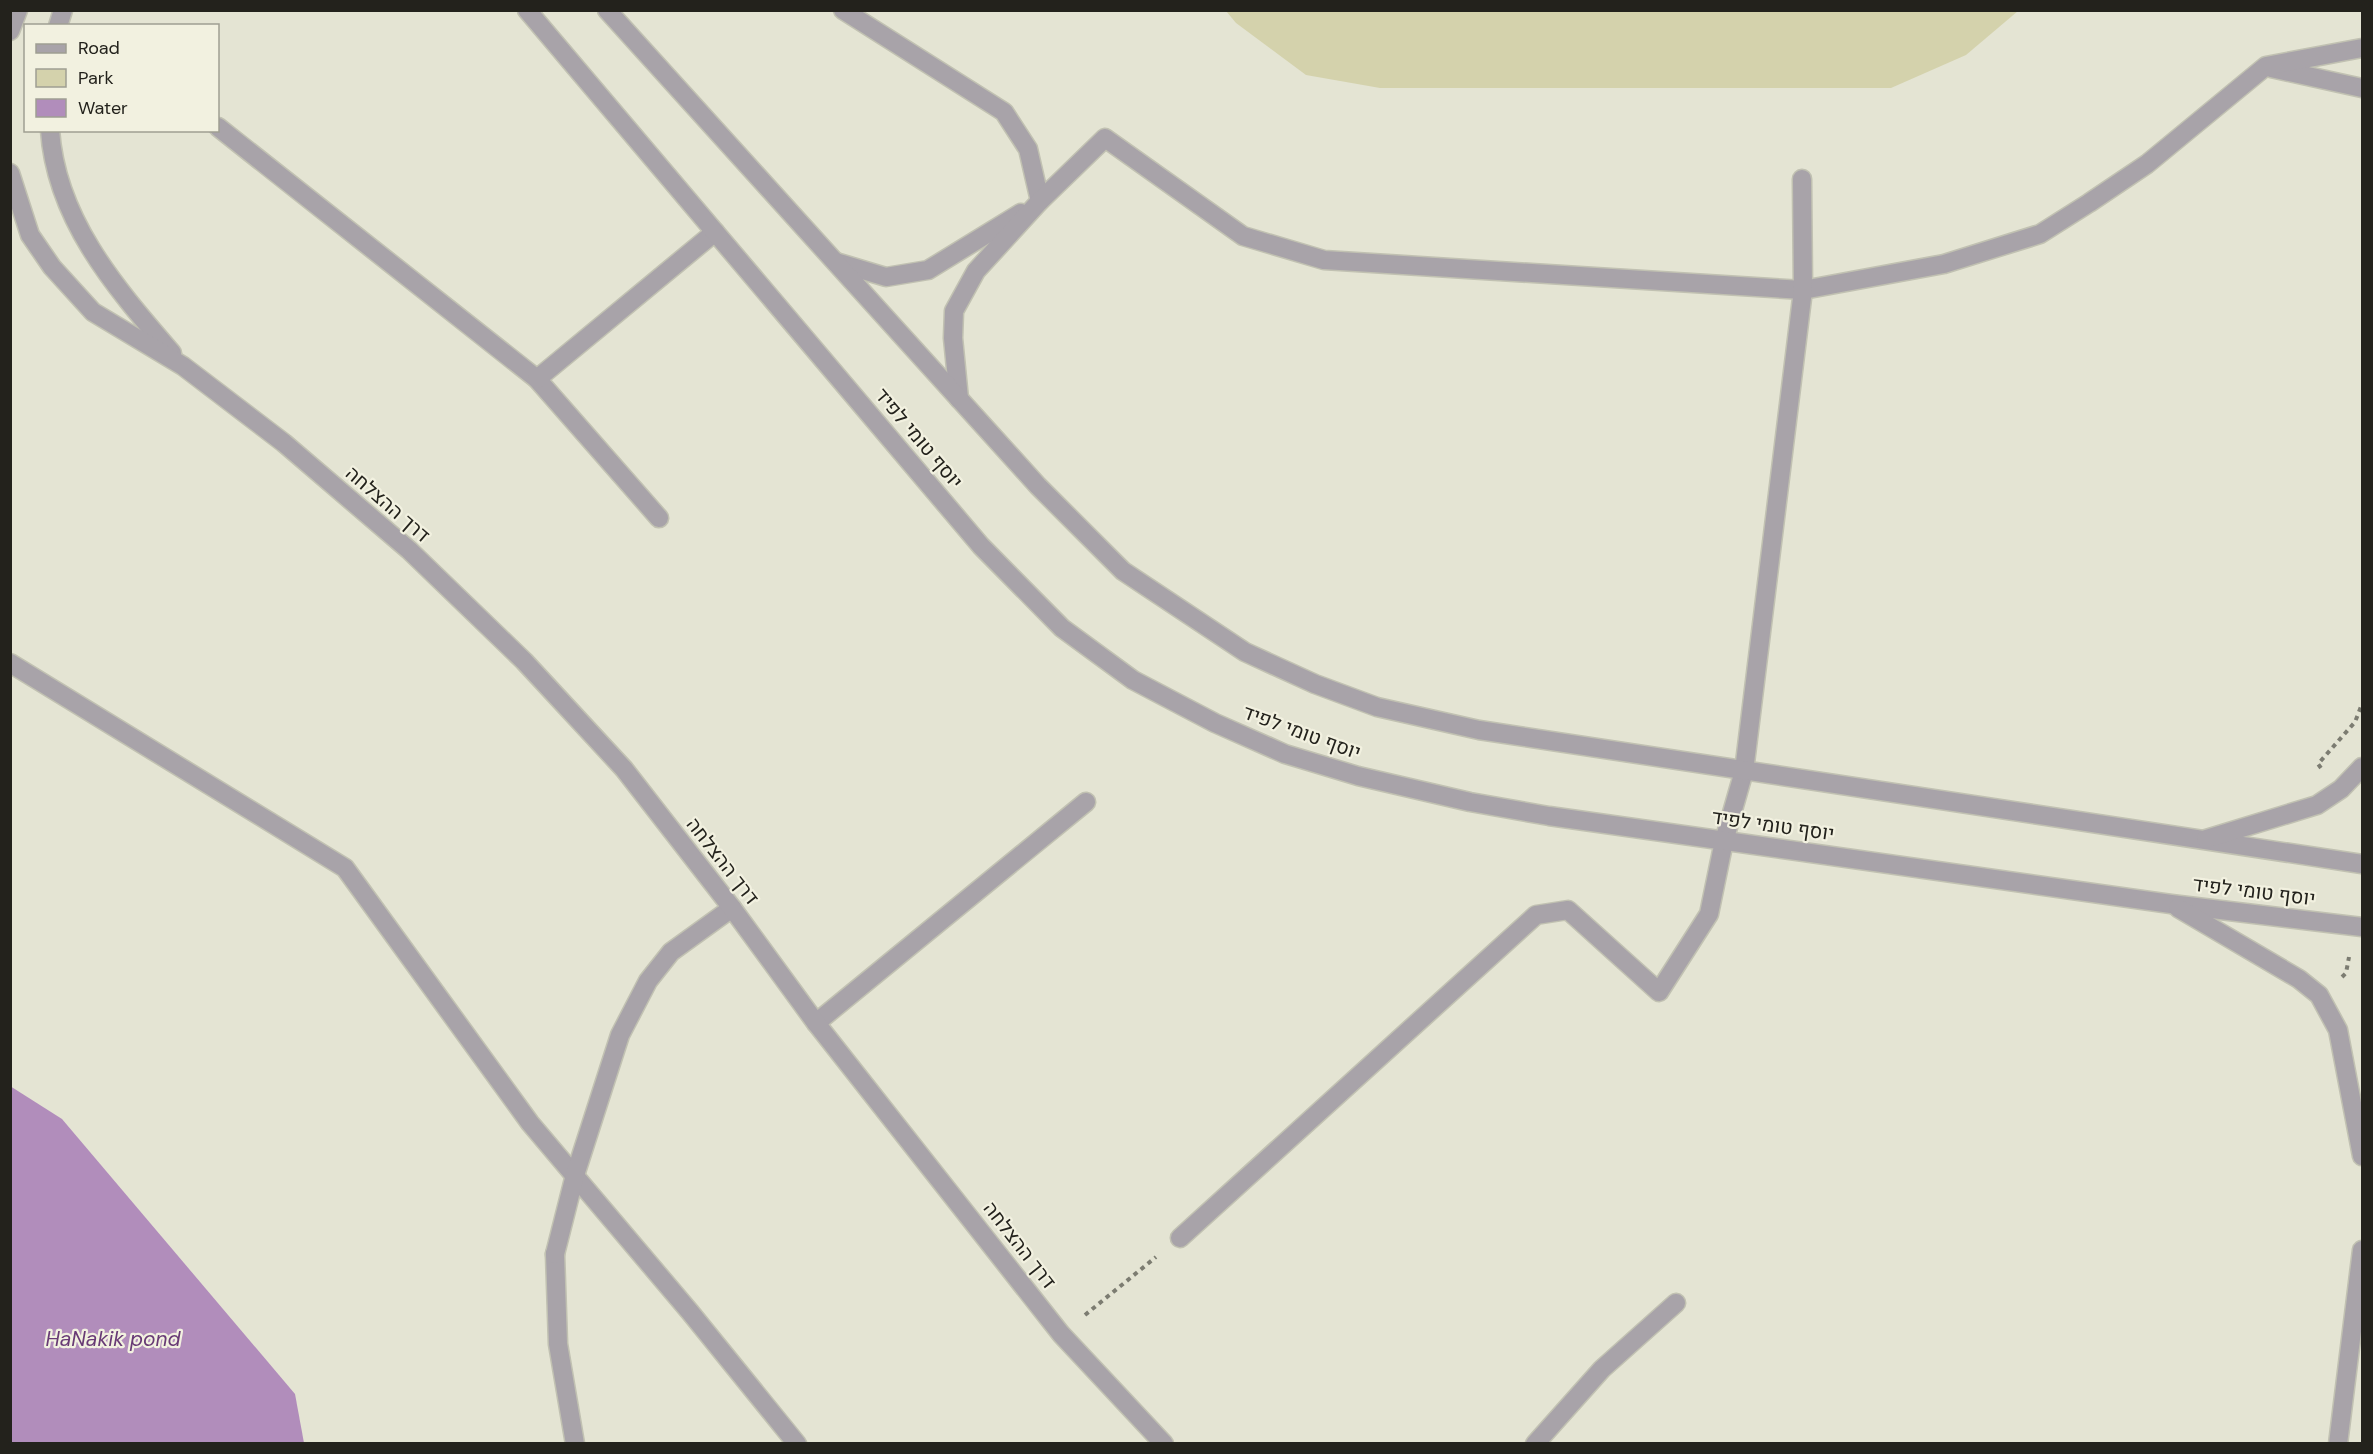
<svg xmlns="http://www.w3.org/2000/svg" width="2373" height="1454" viewBox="0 0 2373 1454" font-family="'DM Sans',Heebo,sans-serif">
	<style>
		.green { fill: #d4d2ac }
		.water { fill: #b18dbb }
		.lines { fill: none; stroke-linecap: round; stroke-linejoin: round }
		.service-casing { stroke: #c1c1b2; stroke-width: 21 }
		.minor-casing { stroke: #c1c1b2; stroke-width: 21 }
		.tertiary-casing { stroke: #c1c1b2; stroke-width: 21 }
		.path { stroke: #7c7c71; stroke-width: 4; stroke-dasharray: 4.5 4.5; stroke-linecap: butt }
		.service { stroke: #a8a3a9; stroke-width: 18 }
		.minor { stroke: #a8a3a9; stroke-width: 18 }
		.tertiary { stroke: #a8a3a9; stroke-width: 18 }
		.labels { text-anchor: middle; stroke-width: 4.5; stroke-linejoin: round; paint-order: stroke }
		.street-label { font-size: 20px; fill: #23221c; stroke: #f2f1e0 }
		.water-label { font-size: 21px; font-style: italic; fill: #683a75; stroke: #f2f1e0 }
	</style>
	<rect width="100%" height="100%" fill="#e4e4d3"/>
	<!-- green -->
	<path class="green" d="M 1226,11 L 2018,11 L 1966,55 L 1891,88 L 1380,88 L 1306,75 L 1236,23 Z"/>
	<!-- water -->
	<path class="water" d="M 10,1086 L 62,1119 L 295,1394 L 304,1443 L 11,1443 Z"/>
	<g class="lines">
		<!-- service casing -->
		<g class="service-casing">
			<g id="service">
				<path d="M 843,10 L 1004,112 L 1028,149 L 1040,201"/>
				<path d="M 2271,68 L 2362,88"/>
				<path d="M 218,127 L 537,379 L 659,518"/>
				<path d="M 836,262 L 886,277 L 928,270 L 1021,213"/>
				<path d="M 537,379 L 715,232"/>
				<path d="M 959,399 L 953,338 L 954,311 L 976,271 L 1040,201 L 1105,138 L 1243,236 L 1324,260 L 1803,290 L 1944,264 L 2040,234 L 2089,203 L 2147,164 L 2266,66 L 2362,48"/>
				<path d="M 10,663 L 345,868 L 530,1123 L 690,1312 L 797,1444"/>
				<path d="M 816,1023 L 1086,802"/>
				<path d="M 1180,1238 L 1536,915 L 1568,910 L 1659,992 L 1709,914 L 1724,841 L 1744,771 L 1803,290 L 1802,179"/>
				<path d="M 555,1254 L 558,1344 L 575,1444"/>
				<path d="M 1535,1444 L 1602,1369 L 1676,1303"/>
			</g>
		</g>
		<!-- minor casing -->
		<g class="minor-casing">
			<path id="minor" d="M 555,1254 L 575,1175 L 620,1035 L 648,981 L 671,952 L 732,908"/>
		</g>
		<!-- tertiary casing -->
		<g class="tertiary-casing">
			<g id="tertiary">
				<path d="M 527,10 L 981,546 L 1062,628 L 1133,680 L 1215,723 L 1285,754 L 1358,776 L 1470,802 L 1549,816 L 2171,904 L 2362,927"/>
				<path d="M 607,10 L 1038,486 L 1123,571 L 1245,652 L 1315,684 L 1377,707 L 1479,730 L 2362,864"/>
				<path d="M 58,26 L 63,10"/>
				<path d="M 10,31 L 18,10"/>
				<path d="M 50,130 C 56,220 116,288 172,353"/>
				<path d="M 10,173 L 30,235 L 52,267 L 93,312 L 183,366 L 284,443 L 409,550 L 524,661 L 624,769 L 732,908 L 816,1023 L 1061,1334 L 1164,1444"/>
				<path d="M 2206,839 L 2317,805 L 2341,789 L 2362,767"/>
				<path d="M 2178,908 L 2299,979 L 2319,995 L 2338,1030 L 2362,1156"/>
				<path d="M 2338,1444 L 2362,1250"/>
			</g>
		</g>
		<!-- path -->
		<g class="path">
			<path d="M 2321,768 L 2318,764 L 2355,722 L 2362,704"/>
			<path d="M 2342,977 L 2346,973 L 2349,957"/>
			<path d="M 1085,1315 L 1156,1257"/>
		</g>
		<!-- service -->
		<use href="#service" class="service"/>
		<!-- minor -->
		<use href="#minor" class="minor"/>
		<!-- tertiary -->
		<use href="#tertiary" class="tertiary"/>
	</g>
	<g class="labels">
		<!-- street labels -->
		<g class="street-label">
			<text transform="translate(919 438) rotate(50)" y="7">יוסף טומי לפיד</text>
			<text transform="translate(388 504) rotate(41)" y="7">דרך ההצלחה</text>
			<text transform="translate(1302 732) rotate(20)" y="7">יוסף טומי לפיד</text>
			<text transform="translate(1773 825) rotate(8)" y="7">יוסף טומי לפיד</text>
			<text transform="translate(723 861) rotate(52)" y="7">דרך ההצלחה</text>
			<text transform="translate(2254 891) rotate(7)" y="7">יוסף טומי לפיד</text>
			<text transform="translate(1020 1245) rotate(52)" y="7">דרך ההצלחה</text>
		</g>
		<!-- water labels -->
		<g class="water-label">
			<text x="113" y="1346">HaNakik pond</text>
		</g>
	</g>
	<!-- border -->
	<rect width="2373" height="1454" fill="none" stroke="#23221c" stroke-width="24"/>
	<!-- legend -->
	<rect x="24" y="24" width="195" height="108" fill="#f2f1e0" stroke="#9f9e92" stroke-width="1.5"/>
	<rect x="36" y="44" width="30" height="9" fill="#a8a3a9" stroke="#9f9e92" stroke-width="1.5"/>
	<text x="78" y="54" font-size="18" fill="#23221c">Road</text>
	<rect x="36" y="69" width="30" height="18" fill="#d4d2ac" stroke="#9f9e92" stroke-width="1.5"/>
	<text x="78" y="84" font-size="18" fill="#23221c">Park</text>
	<rect x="36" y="99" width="30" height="18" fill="#b18dbb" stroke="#9f9e92" stroke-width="1.5"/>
	<text x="78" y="114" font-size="18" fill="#23221c">Water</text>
</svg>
